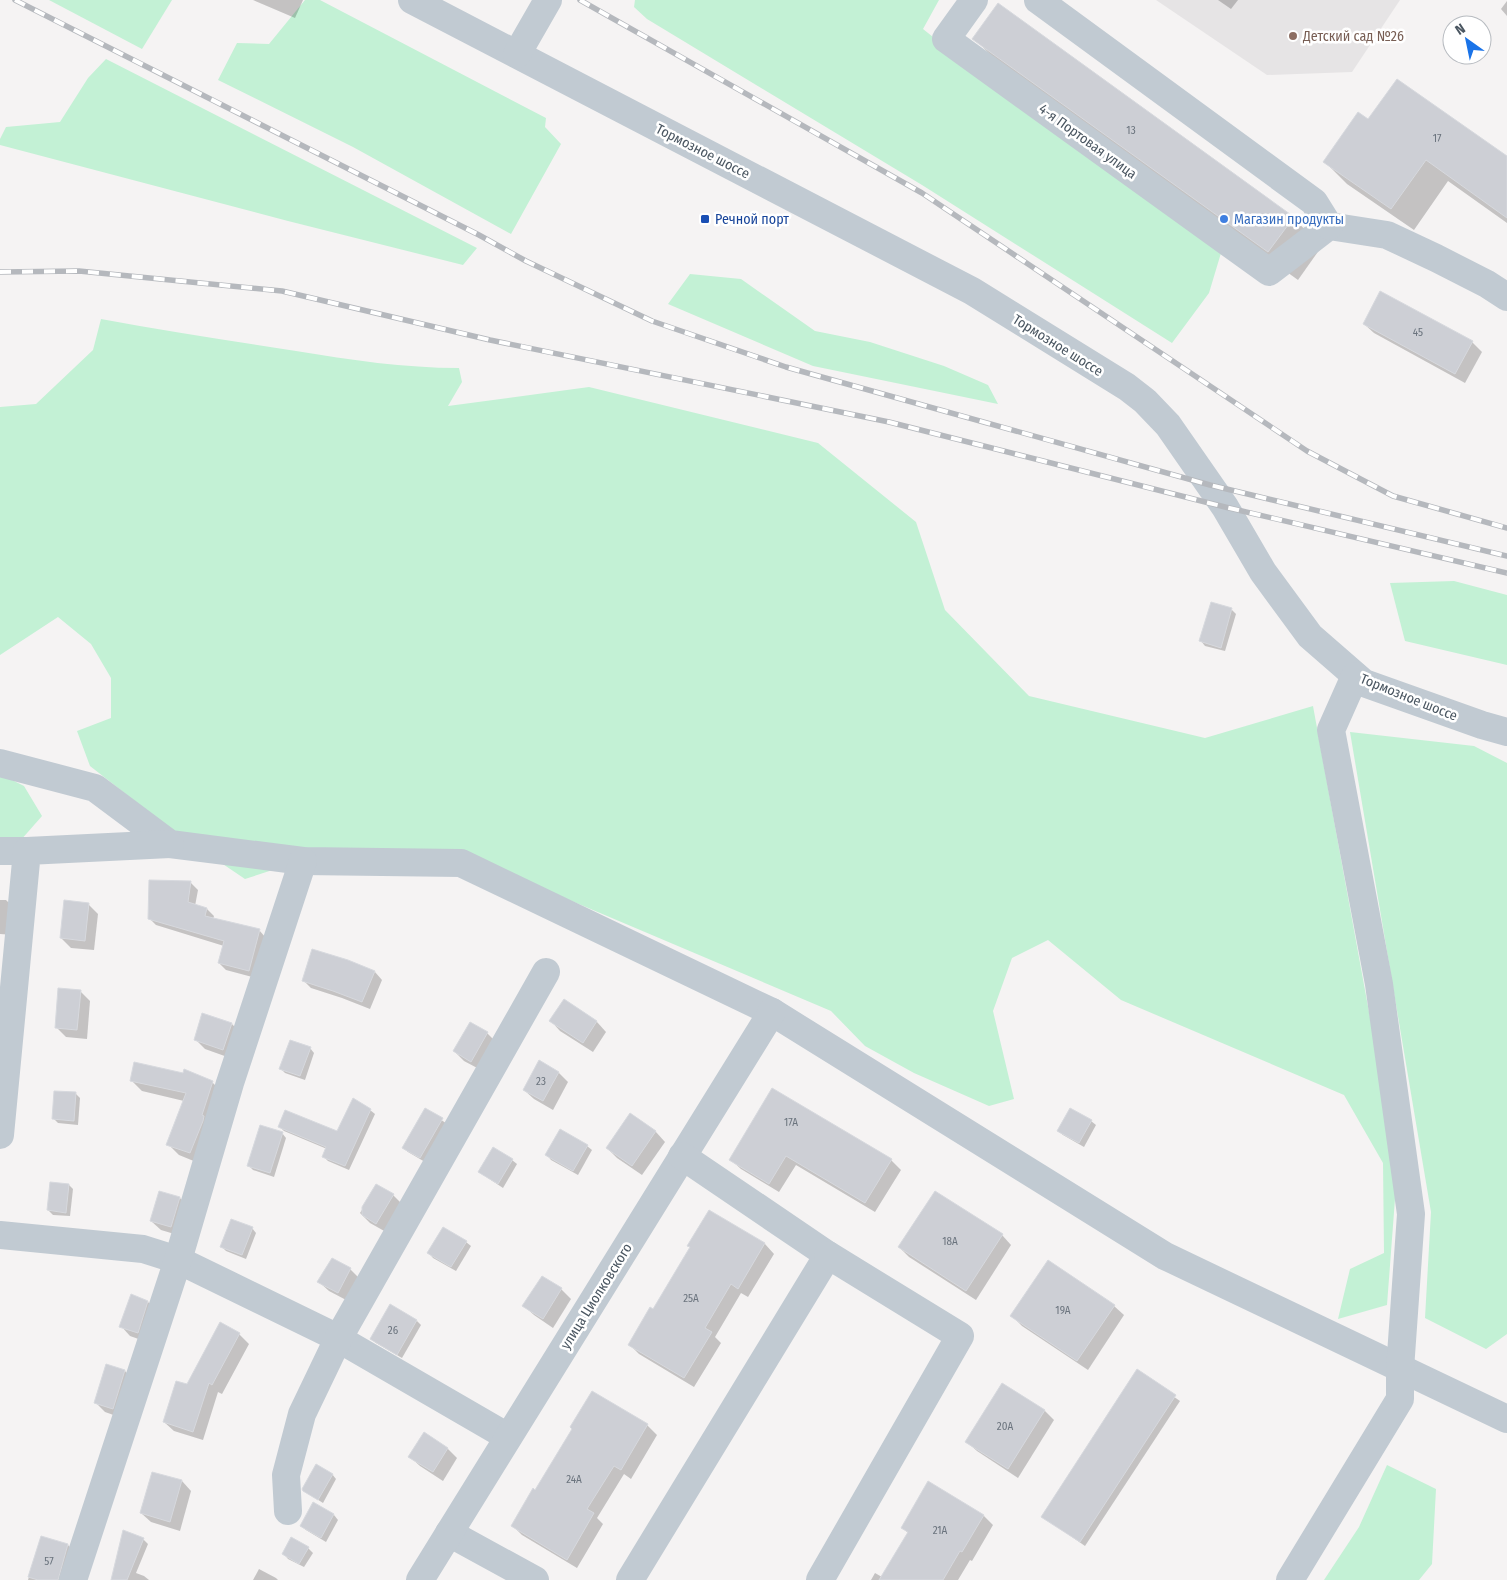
<svg xmlns="http://www.w3.org/2000/svg" width="1507" height="1580" viewBox="0 0 1507 1580" font-family="'Fira Sans Condensed',sans-serif">
	<style>
		.education { fill: #e6e4e5 }
		.green { fill: #c3f1d5 }
		.shadow { fill: #0003 }
		.building { fill: #cdcfd5; stroke: #d7d9de }
		.lines { fill: none; stroke-linecap: round; stroke-linejoin: round }
		.minor { stroke: #c1cad2; stroke-width: 28 }
		.rail-casing { stroke: #b5b8bd; stroke-width: 5.5 }
		.rail { stroke: #fff; stroke-width: 4; stroke-dasharray: 11; stroke-linecap: butt }
		.education-dot { fill: #8d6e63; stroke: #fff; stroke-width: 2 }
		.transit-dot { fill: #1a4fb4; stroke: #fff; stroke-width: 2 }
		.shop-dot { fill: #3f7fe0; stroke: #fff; stroke-width: 2 }
		.labels { text-anchor: middle; stroke-width: 5; stroke-linejoin: round; paint-order: stroke }
		.number-label { font-size: 11px; fill: #6b747e }
		.education-label { font-size: 14px; fill: #785e54; stroke: #fff; text-anchor: start }
		.street-label { font-size: 14px; fill: #4a5661; stroke: #fff }
		.transit-label { font-size: 14px; fill: #164399; stroke: #fff; text-anchor: start }
		.shop-label { font-size: 14px; fill: #366cbe; stroke: #fff; text-anchor: start }
	</style>
	<rect width="100%" height="100%" fill="#f5f3f3"/>
	<!-- education -->
	<path class="education" d="M 1156,0 L 1400,0 L 1352,72 L 1267,75 Z"/>
	<!-- green -->
	<g class="green">
		<path d="M 49,0 L 172,0 L 142,49 Z"/>
		<path d="M 305,0 L 320,0 L 546,118 L 545,127 L 561,144 L 511,234 L 353,147 L 218,80 L 237,43 L 269,44 Z"/>
		<path d="M 635,0 L 939,0 L 923,29 L 997,88 L 1221,253 L 1209,293 L 1172,343 L 922,185 L 647,19 L 634,7 Z"/>
		<path d="M 106,59 L 477,248 L 463,265 L 288,221 L 0,145 L 0,139 L 6,127 L 60,122 L 88,78 Z"/>
		<path d="M 690,274 L 741,279 L 815,331 L 870,342 L 944,366 L 988,385 L 998,404 L 813,366 L 668,304 Z"/>
		<path d="M 101,319 C 166,331 231,341 296,351 C 351,360 404,368 459,368 L 462,382 L 448,406 L 589,387 L 818,443 L 916,522 L 945,610 L 1029,696 L 1205,738 L 1313,706 L 1382,1083 L 1398,1159 L 1387,1305 L 1338,1319 L 1350,1269 L 1384,1253 L 1383,1163 L 1344,1095 L 1121,1000 L 1048,940 L 1012,958 L 993,1011 L 1014,1099 L 989,1106 L 914,1073 L 865,1046 L 831,1011 L 461,854 L 331,851 L 245,879 L 168,827 L 90,766 L 77,731 L 111,718 L 111,678 L 91,644 L 58,617 L 0,655 L 0,407 L 36,404 L 93,350 Z"/>
		<path d="M 1454,581 L 1507,595 L 1507,665 L 1405,641 L 1390,583 Z"/>
		<path d="M 1350,732 L 1474,746 L 1507,763 L 1507,1334 L 1486,1349 L 1425,1318 L 1431,1212 Z"/>
		<path d="M 0,774 L 24,786 L 42,816 L 20,841 L 0,849 Z"/>
		<path d="M 1387,1465 L 1436,1489 L 1432,1564 L 1419,1580 L 1324,1580 L 1359,1527 Z"/>
	</g>
	<!-- shadow -->
	<g class="shadow">
		<path d="M 253,0 L 303,0 L 295,18 Z"/>
		<path d="M 1218,0 L 1238,0 L 1231,9 Z"/>
		<path d="M 1507,1 L 1507,16 L 1501,9 Z"/>
		<path d="M 974,38 L 1293,218 L 1322,246 L 1298,280 L 1002,67 Z"/>
		<path d="M 1368,121 L 1507,158 L 1507,223 L 1448,181 L 1414,230 L 1347,184 L 1325,162 Z"/>
		<path d="M 1364,324 L 1472,342 L 1482,352 L 1465,383 L 1374,333 Z"/>
		<path d="M 1212,604 L 1232,610 L 1236,614 L 1225,651 L 1205,646 L 1201,641 Z"/>
		<path d="M 191,883 L 198,890 L 195,906 L 207,909 L 214,916 L 213,919 L 259,930 L 266,938 L 256,978 L 226,970 L 219,963 L 224,946 L 156,925 L 149,918 Z"/>
		<path d="M 0,900 L 6,900 L 16,910 L 14,935 L 0,934 Z"/>
		<path d="M 88,904 L 98,914 L 94,950 L 71,948 L 61,938 Z"/>
		<path d="M 348,961 L 375,972 L 382,980 L 370,1009 L 342,998 L 311,988 L 304,981 Z"/>
		<path d="M 81,992 L 90,1001 L 87,1039 L 66,1037 L 56,1027 Z"/>
		<path d="M 564,1001 L 597,1022 L 606,1032 L 593,1052 L 560,1031 L 551,1021 Z"/>
		<path d="M 232,1024 L 241,1034 L 233,1059 L 205,1049 L 195,1039 Z"/>
		<path d="M 487,1033 L 497,1043 L 481,1070 L 464,1061 L 454,1051 Z"/>
		<path d="M 310,1048 L 314,1053 L 305,1080 L 285,1073 L 281,1069 Z"/>
		<path d="M 539,1062 L 559,1073 L 568,1082 L 553,1110 L 534,1099 L 524,1090 Z"/>
		<path d="M 131,1080 L 212,1082 L 223,1093 L 201,1164 L 179,1155 L 168,1144 L 184,1101 L 142,1091 Z"/>
		<path d="M 773,1090 L 891,1160 L 901,1170 L 875,1212 L 796,1165 L 779,1192 L 741,1169 L 731,1160 Z"/>
		<path d="M 75,1093 L 80,1098 L 78,1125 L 58,1123 L 54,1119 Z"/>
		<path d="M 426,1109 L 447,1124 L 425,1162 L 408,1152 L 403,1148 Z"/>
		<path d="M 370,1110 L 375,1114 L 349,1170 L 328,1161 L 323,1156 L 327,1149 L 284,1131 L 279,1126 L 338,1132 Z"/>
		<path d="M 631,1114 L 656,1132 L 665,1142 L 642,1175 L 617,1158 L 607,1148 Z"/>
		<path d="M 1091,1121 L 1096,1125 L 1084,1147 L 1063,1135 L 1058,1131 Z"/>
		<path d="M 282,1133 L 286,1138 L 274,1177 L 253,1170 L 249,1166 Z"/>
		<path d="M 587,1146 L 592,1150 L 578,1175 L 551,1160 L 547,1155 Z"/>
		<path d="M 512,1160 L 517,1164 L 503,1188 L 479,1172 Z"/>
		<path d="M 69,1185 L 73,1189 L 70,1216 L 53,1215 L 48,1210 Z"/>
		<path d="M 377,1186 L 393,1195 L 403,1205 L 386,1232 L 370,1223 L 360,1213 Z"/>
		<path d="M 180,1198 L 189,1208 L 181,1236 L 161,1230 L 151,1221 Z"/>
		<path d="M 710,1212 L 765,1244 L 774,1254 L 748,1297 L 741,1293 L 715,1337 L 721,1343 L 694,1387 L 639,1354 L 629,1344 L 653,1310 L 691,1248 Z"/>
		<path d="M 252,1228 L 256,1233 L 246,1259 L 226,1251 L 222,1247 Z"/>
		<path d="M 1002,1235 L 1011,1245 L 976,1300 L 909,1257 L 899,1247 Z"/>
		<path d="M 466,1242 L 471,1246 L 456,1271 L 433,1258 L 429,1253 Z"/>
		<path d="M 350,1269 L 360,1279 L 348,1301 L 329,1291 L 319,1282 Z"/>
		<path d="M 542,1277 L 561,1289 L 571,1299 L 553,1328 L 534,1315 L 524,1306 Z"/>
		<path d="M 148,1302 L 157,1311 L 147,1342 L 130,1336 L 121,1326 Z"/>
		<path d="M 1114,1306 L 1124,1315 L 1088,1370 L 1022,1326 L 1012,1316 Z"/>
		<path d="M 417,1321 L 421,1325 L 402,1358 L 376,1343 L 371,1339 Z"/>
		<path d="M 239,1334 L 249,1344 L 222,1394 L 218,1392 L 203,1440 L 174,1431 L 164,1422 L 187,1386 Z"/>
		<path d="M 107,1366 L 125,1371 L 134,1381 L 122,1418 L 105,1412 L 95,1402 Z"/>
		<path d="M 1137,1371 L 1180,1401 L 1085,1546 L 1042,1516 Z"/>
		<path d="M 1003,1384 L 1045,1411 L 1054,1420 L 1018,1478 L 977,1451 L 967,1442 Z"/>
		<path d="M 592,1393 L 647,1425 L 657,1435 L 631,1479 L 624,1474 L 597,1518 L 603,1524 L 577,1568 L 522,1535 L 512,1525 L 536,1491 L 574,1429 Z"/>
		<path d="M 424,1434 L 448,1449 L 457,1458 L 443,1481 L 420,1466 L 410,1457 Z"/>
		<path d="M 153,1473 L 182,1481 L 191,1491 L 180,1531 L 151,1522 L 141,1513 Z"/>
		<path d="M 332,1474 L 336,1479 L 323,1503 L 304,1491 Z"/>
		<path d="M 929,1483 L 984,1516 L 993,1525 L 972,1561 L 970,1560 L 958,1580 L 871,1580 L 875,1573 L 882,1577 L 908,1533 L 902,1527 Z"/>
		<path d="M 313,1504 L 334,1515 L 338,1520 L 326,1542 L 306,1530 L 301,1526 Z"/>
		<path d="M 41,1537 L 68,1545 L 77,1555 L 69,1580 L 28,1580 Z"/>
		<path d="M 143,1539 L 148,1544 L 136,1573 L 144,1576 L 149,1580 L 112,1580 Z"/>
		<path d="M 308,1548 L 313,1553 L 304,1567 L 288,1559 L 284,1554 Z"/>
		<path d="M 259,1569 L 276,1578 L 278,1580 L 253,1580 Z"/>
	</g>
	<!-- building -->
	<g class="building">
		<path d="M 998,3 L 1294,217 L 1268,252 L 972,39 Z"/>
		<path d="M 1397,79 L 1507,156 L 1507,218 L 1426,160 L 1391,209 L 1323,162 L 1358,112 L 1368,119 Z"/>
		<path d="M 1380,291 L 1473,341 L 1455,374 L 1363,324 Z"/>
		<path d="M 1211,602 L 1232,608 L 1221,648 L 1199,641 Z"/>
		<path d="M 149,880 L 191,881 L 188,902 L 207,908 L 205,916 L 260,929 L 249,971 L 218,963 L 224,941 L 148,919 Z"/>
		<path d="M 64,900 L 89,903 L 85,941 L 60,938 Z"/>
		<path d="M 312,949 L 348,960 L 375,971 L 362,1002 L 333,991 L 302,981 Z"/>
		<path d="M 58,988 L 81,990 L 77,1030 L 55,1028 Z"/>
		<path d="M 564,999 L 597,1021 L 583,1043 L 549,1021 Z"/>
		<path d="M 202,1013 L 232,1023 L 223,1050 L 194,1040 Z"/>
		<path d="M 470,1022 L 488,1032 L 471,1062 L 453,1051 Z"/>
		<path d="M 290,1040 L 311,1047 L 300,1076 L 279,1069 Z"/>
		<path d="M 539,1060 L 559,1072 L 543,1101 L 523,1090 Z"/>
		<path d="M 134,1062 L 183,1073 L 184,1069 L 213,1081 L 202,1115 L 204,1116 L 203,1121 L 190,1153 L 166,1145 L 186,1093 L 130,1081 Z"/>
		<path d="M 772,1088 L 892,1159 L 865,1203 L 786,1156 L 769,1184 L 729,1160 Z"/>
		<path d="M 54,1091 L 76,1092 L 74,1121 L 52,1119 Z"/>
		<path d="M 353,1098 L 371,1109 L 345,1166 L 322,1157 L 326,1147 L 278,1127 L 285,1110 L 337,1131 Z"/>
		<path d="M 425,1108 L 443,1118 L 420,1158 L 402,1148 Z"/>
		<path d="M 1070,1108 L 1092,1120 L 1079,1143 L 1057,1131 Z"/>
		<path d="M 630,1113 L 656,1131 L 632,1166 L 606,1148 Z"/>
		<path d="M 260,1125 L 283,1132 L 270,1173 L 247,1166 Z"/>
		<path d="M 560,1129 L 588,1145 L 573,1171 L 545,1155 Z"/>
		<path d="M 493,1147 L 513,1159 L 498,1184 L 478,1172 Z"/>
		<path d="M 50,1182 L 69,1184 L 66,1213 L 47,1210 Z"/>
		<path d="M 376,1184 L 394,1194 L 376,1224 L 362,1215 L 362,1207 Z"/>
		<path d="M 159,1191 L 180,1197 L 171,1227 L 150,1221 Z"/>
		<path d="M 935,1191 L 1003,1234 L 966,1291 L 898,1247 Z"/>
		<path d="M 709,1210 L 765,1243 L 738,1289 L 731,1284 L 705,1328 L 712,1332 L 684,1378 L 628,1345 L 650,1307 L 653,1309 L 690,1247 L 687,1246 Z"/>
		<path d="M 231,1219 L 253,1227 L 242,1255 L 220,1247 Z"/>
		<path d="M 443,1227 L 467,1241 L 451,1267 L 427,1253 Z"/>
		<path d="M 332,1258 L 351,1268 L 338,1293 L 317,1282 Z"/>
		<path d="M 1048,1260 L 1115,1305 L 1077,1361 L 1010,1316 Z"/>
		<path d="M 542,1276 L 562,1288 L 543,1319 L 522,1306 Z"/>
		<path d="M 131,1294 L 148,1301 L 138,1333 L 119,1327 Z"/>
		<path d="M 390,1304 L 417,1320 L 397,1355 L 370,1339 Z"/>
		<path d="M 220,1322 L 240,1333 L 212,1385 L 209,1383 L 193,1432 L 163,1422 L 176,1381 L 187,1384 Z"/>
		<path d="M 106,1364 L 125,1370 L 113,1409 L 94,1403 Z"/>
		<path d="M 1137,1369 L 1176,1395 L 1080,1542 L 1041,1517 Z"/>
		<path d="M 1002,1383 L 1045,1410 L 1008,1469 L 965,1442 Z"/>
		<path d="M 592,1391 L 648,1424 L 621,1470 L 614,1466 L 587,1509 L 594,1513 L 567,1560 L 511,1526 L 533,1488 L 535,1490 L 572,1429 L 570,1427 Z"/>
		<path d="M 424,1432 L 448,1448 L 433,1472 L 408,1457 Z"/>
		<path d="M 316,1464 L 333,1474 L 318,1500 L 303,1491 L 302,1489 Z"/>
		<path d="M 152,1472 L 182,1480 L 170,1522 L 140,1513 Z"/>
		<path d="M 928,1481 L 984,1515 L 962,1552 L 960,1551 L 943,1580 L 879,1580 L 908,1532 L 901,1528 Z"/>
		<path d="M 313,1502 L 334,1514 L 321,1538 L 300,1526 Z"/>
		<path d="M 123,1530 L 144,1538 L 127,1580 L 111,1580 Z"/>
		<path d="M 41,1536 L 68,1544 L 58,1580 L 38,1580 L 28,1577 Z"/>
		<path d="M 291,1537 L 309,1547 L 299,1564 L 282,1554 Z"/>
	</g>
	<g class="lines">
		<!-- minor -->
		<g class="minor">
			<path d="M 412,0 L 972,291 L 1127,387 L 1145,401 L 1168,425 L 1225,507 L 1263,572 L 1310,636 L 1364,683 L 1482,725 L 1507,732"/>
			<path d="M 974,0 L 946,39 L 1269,272 L 1329,226 L 1387,235 L 1436,258 L 1487,284 L 1507,297"/>
			<path d="M 1038,0 L 1314,202 L 1329,226"/>
			<path d="M 517,54 L 548,0"/>
			<path d="M 0,763 L 95,788 L 170,844 L 303,861 L 461,863 L 772,1012 L 1165,1256 L 1507,1419"/>
			<path d="M 0,851 L 27,851"/>
			<path d="M 0,1135 L 27,851 L 170,844"/>
			<path d="M 0,1235 L 143,1249 L 178,1260 L 332,1335 L 508,1437"/>
			<path d="M 288,1511 L 286,1475 L 302,1414 L 338,1339 L 546,972"/>
			<path d="M 449,1533 L 535,1580"/>
			<path d="M 73,1580 L 178,1260 L 230,1083 L 303,861"/>
			<path d="M 420,1580 L 772,1012"/>
			<path d="M 630,1580 L 828,1255 L 682,1156"/>
			<path d="M 820,1580 L 960,1336 L 828,1255"/>
			<path d="M 1290,1580 L 1400,1399 L 1400,1369 L 1411,1214 L 1379,984 L 1331,730 L 1355,676"/>
		</g>
		<!-- rail casing -->
		<g class="rail-casing">
			<g id="rail">
				<path d="M 15,0 L 479,235 L 526,261 L 652,321 L 786,367 L 1210,485 L 1507,556"/>
				<path d="M 580,0 L 922,193 L 1307,451 L 1393,496 L 1507,528"/>
				<path d="M 0,272 L 79,271 L 282,291 L 490,340 L 889,422 L 1225,507 L 1507,573"/>
			</g>
		</g>
		<!-- rail -->
		<use href="#rail" class="rail"/>
	</g>
	<!-- markers -->
	<circle class="education-dot" cx="1293" cy="36" r="5"/>
	<rect class="transit-dot" x="700" y="214" width="10" height="10" rx="2.5"/>
	<circle class="shop-dot" cx="1224" cy="219" r="5"/>
	<g class="labels">
		<!-- number labels -->
		<g class="number-label">
			<text x="1131" y="134">13</text>
			<text x="1437" y="142">17</text>
			<text x="1418" y="336">45</text>
			<text x="541" y="1085">23</text>
			<text x="791" y="1126">17А</text>
			<text x="950" y="1245">18А</text>
			<text x="691" y="1302">25А</text>
			<text x="1063" y="1314">19А</text>
			<text x="393" y="1334">26</text>
			<text x="1005" y="1430">20А</text>
			<text x="574" y="1483">24А</text>
			<text x="940" y="1534">21А</text>
			<text x="49" y="1565">57</text>
		</g>
		<!-- education labels -->
		<g class="education-label">
			<text x="1303" y="41">Детский сад №26</text>
		</g>
		<!-- street labels -->
		<g class="street-label">
			<text transform="translate(1088 141) rotate(36)" y="5">4-я Портовая улица</text>
			<text transform="translate(703 151) rotate(27)" y="5">Тормозное шоссе</text>
			<text transform="translate(1058 345) rotate(32)" y="5">Тормозное шоссе</text>
			<text transform="translate(1409 697) rotate(22)" y="5">Тормозное шоссе</text>
			<text transform="translate(596 1296) rotate(-58)" y="5">улица Циолковского</text>
		</g>
		<!-- transit labels -->
		<g class="transit-label">
			<text x="715" y="224">Речной порт</text>
		</g>
		<!-- shop labels -->
		<g class="shop-label">
			<text x="1234" y="224">Магазин продукты</text>
		</g>
	</g>
	<!-- north arrow -->
	<g transform="translate(1467 40) rotate(327)"><circle r="24" fill="#ffffff" stroke="#b7bbc0"/>
	<path d="M0-4L9 19L0 12L-9 19Z" fill="#1a73e8"/>
	<text y="-8" font-size="14" font-weight="bold" text-anchor="middle" fill="#4a5661">N</text>
	</g>
</svg>
